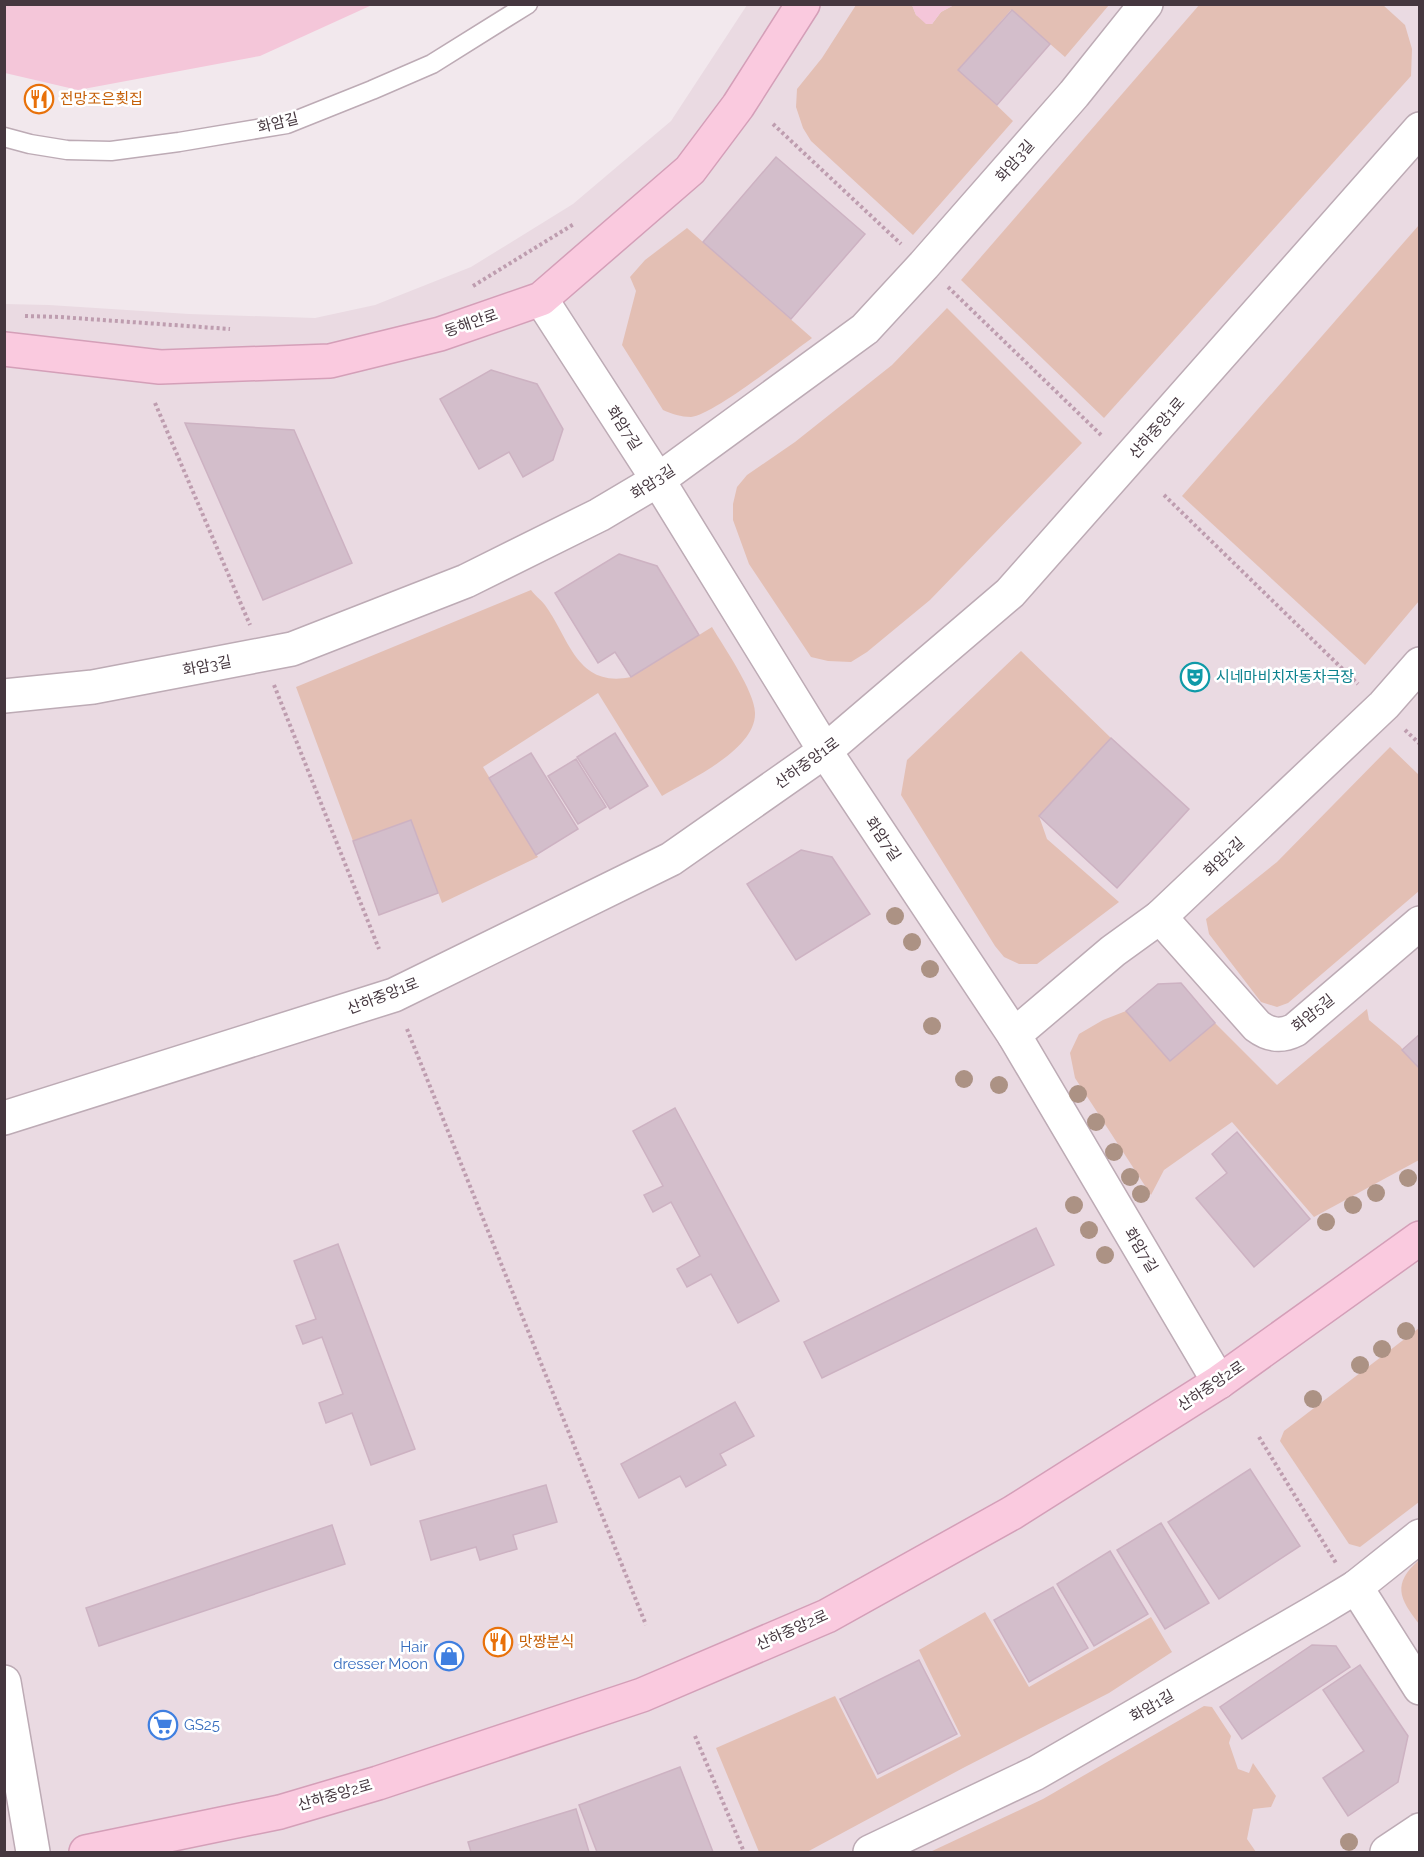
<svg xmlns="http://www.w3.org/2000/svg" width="1424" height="1857" viewBox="0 0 1424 1857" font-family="Raleway,'Noto Sans KR',sans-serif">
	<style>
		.residential { fill: #eadae2 }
		.green { fill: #e3bfb4 }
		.sand { fill: #f4c6d9 }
		.building { fill: #d3becb; stroke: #cdb2c2; stroke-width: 1.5 }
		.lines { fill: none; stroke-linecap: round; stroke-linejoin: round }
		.lane-casing { stroke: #bdabb5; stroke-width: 21 }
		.street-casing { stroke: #bdabb5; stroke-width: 36 }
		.secondary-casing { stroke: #d49fb8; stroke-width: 36 }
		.path { stroke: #be9daf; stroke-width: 4; stroke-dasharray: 3 3; stroke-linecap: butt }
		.lane { stroke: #fff; stroke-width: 18 }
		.street { stroke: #fff; stroke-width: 33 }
		.secondary { stroke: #facadf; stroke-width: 33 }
		.tree { fill: #ac9284 }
		.labels { text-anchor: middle; stroke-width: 5; stroke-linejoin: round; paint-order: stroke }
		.food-label { font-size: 15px; fill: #c56008; stroke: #fff; text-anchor: start }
		.street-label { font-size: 15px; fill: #45373f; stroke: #fff }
		.culture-label { font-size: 15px; fill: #0d838f; stroke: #fff; text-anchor: start }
		.shop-label { font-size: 15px; fill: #366cbe; stroke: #fff; text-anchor: end }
	</style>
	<rect width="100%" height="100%" fill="#f2e8ed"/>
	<!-- residential -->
	<path class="residential" d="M 747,5 L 1419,5 L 1419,1852 L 5,1852 L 5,304 L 49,305 L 189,314 L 315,318 L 375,305 L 471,267 L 573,204 L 671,121 Z"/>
	<!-- green -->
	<g class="green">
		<path d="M 1200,4 L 1383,5 L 1405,25 L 1412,49 L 1411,76 L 1104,418 L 961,280 Z"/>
		<path d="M 856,5 L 912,5 L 916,15 L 932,24 L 941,12 L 954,5 L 1109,5 L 1065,57 L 1011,10 L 959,69 L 1013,121 L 913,235 L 811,141 L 803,128 L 796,107 L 797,89 L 822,58 Z"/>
		<path d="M 1419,225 L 1419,601 L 1365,665 L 1182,496 Z"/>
		<path d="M 687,228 L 812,338 C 790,354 712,416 691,417 C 681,417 672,414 663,410 L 622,345 L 636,291 L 630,277 L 645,260 Z"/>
		<path d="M 947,308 L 1082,443 L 930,600 L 867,652 L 851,662 L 828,661 L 811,657 L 749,564 L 733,520 L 733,504 L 737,487 L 747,475 L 795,442 L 892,365 Z"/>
		<path d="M 531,590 C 536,597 543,601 547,608 C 570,641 578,688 631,677 L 712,627 C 723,646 756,693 755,714 C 755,750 689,780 662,796 L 598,693 L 483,767 L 538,857 L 442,903 L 411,820 L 353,841 L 296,687 Z"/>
		<path d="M 1021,651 L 1111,738 L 1039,816 L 1047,839 L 1119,902 L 1037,964 L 1019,964 L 1004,957 L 995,946 L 901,795 L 907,760 Z"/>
		<path d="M 1390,747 L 1419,775 L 1419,891 L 1288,1003 L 1277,1007 L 1261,1002 L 1209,934 L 1206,919 L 1277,862 Z"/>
		<path d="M 1367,1009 L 1369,1020 L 1400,1046 L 1419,1069 L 1419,1160 L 1314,1217 L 1232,1122 L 1164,1170 L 1151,1195 L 1075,1078 L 1070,1053 L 1079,1034 L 1103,1020 L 1126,1011 L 1170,1061 L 1215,1023 L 1277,1085 Z"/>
		<path d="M 1419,1328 L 1419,1502 L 1360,1547 L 1349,1544 L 1280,1441 L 1284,1431 Z"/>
		<path d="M 1419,1560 L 1419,1624 C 1399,1598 1392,1584 1419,1560 Z"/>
		<path d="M 985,1612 L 1029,1687 L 1151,1617 L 1172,1652 L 1109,1693 L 963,1768 L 807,1852 L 759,1852 L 716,1748 L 835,1696 L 877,1779 L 961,1736 L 919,1650 Z"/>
		<path d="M 1204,1706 L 1212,1707 L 1231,1736 L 1229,1743 L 1238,1769 L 1249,1773 L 1253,1763 L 1276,1796 L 1271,1807 L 1253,1809 L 1247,1839 L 1256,1852 L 930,1852 L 1043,1799 Z"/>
	</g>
	<!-- sand -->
	<g class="sand">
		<path d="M 5,4 L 372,4 L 372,5 L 260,56 L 78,90 L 5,73 Z"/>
		<path d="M 912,5 L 954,5 L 941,12 L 932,24 L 926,24 L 916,15 Z"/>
	</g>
	<!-- building -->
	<g class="building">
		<path d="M 1012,10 L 1050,44 L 997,105 L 958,70 Z"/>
		<path d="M 776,157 L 865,234 L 791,319 L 703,242 Z"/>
		<path d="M 491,370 L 537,384 L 563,429 L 553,460 L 523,477 L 509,452 L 479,469 L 440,399 Z"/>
		<path d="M 185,423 L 294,430 L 352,563 L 263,600 Z"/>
		<path d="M 619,554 L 657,566 L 699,635 L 631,677 L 615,652 L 598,663 L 555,593 Z"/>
		<path d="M 615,733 L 648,786 L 610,809 L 577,757 Z"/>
		<path d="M 1111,738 L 1189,809 L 1117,888 L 1039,816 Z"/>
		<path d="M 531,753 L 578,829 L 536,855 L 489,778 Z"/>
		<path d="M 576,759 L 606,807 L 578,824 L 548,776 Z"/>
		<path d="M 411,820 L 438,893 L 379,915 L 353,841 Z"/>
		<path d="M 801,850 L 832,857 L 870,914 L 796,960 L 747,884 Z"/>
		<path d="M 1181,983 L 1215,1023 L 1170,1061 L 1126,1011 L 1158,984 Z"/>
		<path d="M 1420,1034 L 1420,1069 L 1402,1050 Z"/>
		<path d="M 675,1108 L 779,1301 L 738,1323 L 711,1274 L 687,1287 L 677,1269 L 700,1256 L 671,1202 L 653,1212 L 644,1195 L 663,1186 L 633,1131 Z"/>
		<path d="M 1237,1132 L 1310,1219 L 1254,1267 L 1196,1198 L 1227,1173 L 1212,1154 Z"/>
		<path d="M 1036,1228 L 1054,1265 L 822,1378 L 804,1342 Z"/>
		<path d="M 338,1244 L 415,1449 L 371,1465 L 352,1413 L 326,1423 L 319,1403 L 343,1394 L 322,1337 L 303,1344 L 296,1326 L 316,1319 L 294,1261 Z"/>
		<path d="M 735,1402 L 754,1436 L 720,1454 L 726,1465 L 686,1487 L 680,1476 L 639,1498 L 621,1464 Z"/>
		<path d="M 1250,1469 L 1300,1546 L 1219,1599 L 1168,1522 Z"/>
		<path d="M 546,1485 L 557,1522 L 513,1535 L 517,1549 L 480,1560 L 476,1547 L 431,1560 L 420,1521 Z"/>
		<path d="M 1161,1523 L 1209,1603 L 1165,1629 L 1117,1550 Z"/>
		<path d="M 332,1525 L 345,1564 L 99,1646 L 86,1608 Z"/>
		<path d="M 1110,1551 L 1148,1614 L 1094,1646 L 1057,1584 Z"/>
		<path d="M 1053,1587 L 1088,1648 L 1029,1682 L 994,1620 Z"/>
		<path d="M 1312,1645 L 1336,1646 L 1350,1667 L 1242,1739 L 1220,1707 Z"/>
		<path d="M 919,1660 L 957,1734 L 878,1774 L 840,1699 Z"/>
		<path d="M 1360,1665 L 1408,1736 L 1398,1782 L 1348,1816 L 1323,1778 L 1364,1751 L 1323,1690 Z"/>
		<path d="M 680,1767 L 713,1852 L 597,1852 L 579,1805 Z"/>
		<path d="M 576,1809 L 589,1852 L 471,1852 L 468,1842 Z"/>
	</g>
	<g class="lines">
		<!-- lane casing -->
		<g class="lane-casing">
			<path id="lane" d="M 4,137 L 30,144 L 67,150 L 111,151 L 179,142 L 287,124 L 372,90 L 432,64 L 528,4"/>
		</g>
		<!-- street casing -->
		<g class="street-casing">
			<g id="street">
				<path d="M 541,299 L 658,480 L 825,751 L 1014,1035 L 1219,1382"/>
				<path d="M 4,696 L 93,687 L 292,649 L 466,581 L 599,515 L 658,480 L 865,329 L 924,265 L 1074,94 L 1146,4"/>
				<path d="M 1160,917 L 1257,1026 C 1269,1035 1281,1037 1295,1030 L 1420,923"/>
				<path d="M 1014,1035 L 1113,951 L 1160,917 L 1384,705 L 1420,664"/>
				<path d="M 4,1118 L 394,995 L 671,859 L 825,751 L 1010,593 L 1420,129"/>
				<path d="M 1356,1587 L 1420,1688"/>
				<path d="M 4,1682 L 33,1852"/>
				<path d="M 870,1852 L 1036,1773 L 1318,1610 L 1356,1587 L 1420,1536"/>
				<path d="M 1387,1852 L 1420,1830"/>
			</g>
		</g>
		<!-- secondary casing -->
		<g class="secondary-casing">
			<g id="secondary">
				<path d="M 4,349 L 160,367 L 330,361 L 440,334 L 541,299 L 690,170 L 738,106 L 803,4"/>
				<path d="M 86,1852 L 280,1812 L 378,1783 L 642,1695 L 827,1616 L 1012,1513 L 1219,1382 L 1420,1238"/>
			</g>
		</g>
		<!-- path -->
		<g class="path">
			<path d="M 773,124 L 901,244"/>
			<path d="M 473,286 L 574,224"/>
			<path d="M 948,287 L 1101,435"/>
			<path d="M 25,316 L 60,317 L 230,329"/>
			<path d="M 155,403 L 250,625"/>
			<path d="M 1164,495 L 1358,684"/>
			<path d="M 274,685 L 379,949"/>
			<path d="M 1405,730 L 1420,744"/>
			<path d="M 407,1029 L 646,1625"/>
			<path d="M 1259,1437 L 1336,1563"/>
			<path d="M 695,1736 L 744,1852"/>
		</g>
		<!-- lane -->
		<use href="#lane" class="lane"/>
		<!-- street -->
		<use href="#street" class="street"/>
		<!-- secondary -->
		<use href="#secondary" class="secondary"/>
	</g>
	<!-- trees -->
	<g class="tree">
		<circle cx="895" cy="916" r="9"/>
		<circle cx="912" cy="942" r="9"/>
		<circle cx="930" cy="969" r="9"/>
		<circle cx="932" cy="1026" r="9"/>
		<circle cx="964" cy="1079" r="9"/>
		<circle cx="999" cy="1085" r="9"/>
		<circle cx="1078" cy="1094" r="9"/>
		<circle cx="1096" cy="1122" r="9"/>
		<circle cx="1114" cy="1152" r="9"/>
		<circle cx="1130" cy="1177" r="9"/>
		<circle cx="1408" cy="1178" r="9"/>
		<circle cx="1376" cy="1193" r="9"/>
		<circle cx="1141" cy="1194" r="9"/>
		<circle cx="1074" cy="1205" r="9"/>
		<circle cx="1353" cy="1205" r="9"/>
		<circle cx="1326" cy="1222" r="9"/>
		<circle cx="1089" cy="1230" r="9"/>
		<circle cx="1105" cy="1255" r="9"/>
		<circle cx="1406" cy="1331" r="9"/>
		<circle cx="1382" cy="1349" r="9"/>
		<circle cx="1360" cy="1365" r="9"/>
		<circle cx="1313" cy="1399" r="9"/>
		<circle cx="1349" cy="1842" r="9"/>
	</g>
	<!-- icons -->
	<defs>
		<g id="restaurant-ring" transform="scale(1.5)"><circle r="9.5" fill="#fff" stroke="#e8710a" stroke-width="1.5"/><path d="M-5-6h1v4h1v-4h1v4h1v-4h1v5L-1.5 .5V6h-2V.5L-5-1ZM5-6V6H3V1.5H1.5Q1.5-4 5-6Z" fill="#e8710a"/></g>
		<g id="theatre-ring" transform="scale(1.5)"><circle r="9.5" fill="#fff" stroke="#0f9aa8" stroke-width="1.5"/><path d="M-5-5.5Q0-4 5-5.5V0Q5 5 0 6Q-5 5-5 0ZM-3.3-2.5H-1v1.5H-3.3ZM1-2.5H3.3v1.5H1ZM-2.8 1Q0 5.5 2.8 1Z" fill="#0f9aa8"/></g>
		<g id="shop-ring" transform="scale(1.5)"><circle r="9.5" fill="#fff" stroke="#3f7fe0" stroke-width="1.5"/><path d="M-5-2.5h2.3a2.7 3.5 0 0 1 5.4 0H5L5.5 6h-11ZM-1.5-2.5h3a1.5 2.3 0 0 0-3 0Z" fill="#3f7fe0"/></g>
		<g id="supermarket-ring" transform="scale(1.5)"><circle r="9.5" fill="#fff" stroke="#3f7fe0" stroke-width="1.5"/><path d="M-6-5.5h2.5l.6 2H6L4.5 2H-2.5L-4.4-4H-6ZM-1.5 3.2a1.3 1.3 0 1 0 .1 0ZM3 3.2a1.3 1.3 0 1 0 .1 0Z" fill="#3f7fe0"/></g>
	</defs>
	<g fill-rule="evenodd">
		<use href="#restaurant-ring" x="39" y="99"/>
		<use href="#theatre-ring" x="1195" y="677"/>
		<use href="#restaurant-ring" x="498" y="1642"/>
		<use href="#shop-ring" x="449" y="1656"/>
		<use href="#supermarket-ring" x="163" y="1725"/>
	</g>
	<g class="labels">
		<!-- food labels -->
		<g class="food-label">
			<text x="60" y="104">전망조은횟집</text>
			<text x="519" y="1647">맛짱분식</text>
		</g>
		<!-- street labels -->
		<g class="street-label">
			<text transform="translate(278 123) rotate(-14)" y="5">화암길</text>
			<text transform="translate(1015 161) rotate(-49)" y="5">화암3길</text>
			<text transform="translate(471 323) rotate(-19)" y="5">동해안로</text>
			<text transform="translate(624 428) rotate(57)" y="5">화암7길</text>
			<text transform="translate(1157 428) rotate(-49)" y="5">산하중앙1로</text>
			<text transform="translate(653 482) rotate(-33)" y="5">화암3길</text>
			<text transform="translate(207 666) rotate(-11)" y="5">화암3길</text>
			<text transform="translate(807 763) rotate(-36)" y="5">산하중앙1로</text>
			<text transform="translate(883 839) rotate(56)" y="5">화암7길</text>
			<text transform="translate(1224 857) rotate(-43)" y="5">화암2길</text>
			<text transform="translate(383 996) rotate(-21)" y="5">산하중앙1로</text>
			<text transform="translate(1313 1013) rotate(-39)" y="5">화암5길</text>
			<text transform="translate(1141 1250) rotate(59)" y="5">화암7길</text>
			<text transform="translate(1211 1386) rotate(-34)" y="5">산하중앙2로</text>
			<text transform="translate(792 1630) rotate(-24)" y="5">산하중앙2로</text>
			<text transform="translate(1152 1706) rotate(-30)" y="5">화암1길</text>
			<text transform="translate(335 1795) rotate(-16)" y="5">산하중앙2로</text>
		</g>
		<!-- culture labels -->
		<g class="culture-label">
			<text x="1216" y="682">시네마비치자동차극장</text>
		</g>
		<!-- shop labels -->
		<g class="shop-label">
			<text x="428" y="1652">Hair<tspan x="428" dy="17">dresser Moon</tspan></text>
			<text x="184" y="1730" text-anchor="start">GS25</text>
		</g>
	</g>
	<!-- border -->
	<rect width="1424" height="1857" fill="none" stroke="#45373f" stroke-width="12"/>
</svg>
